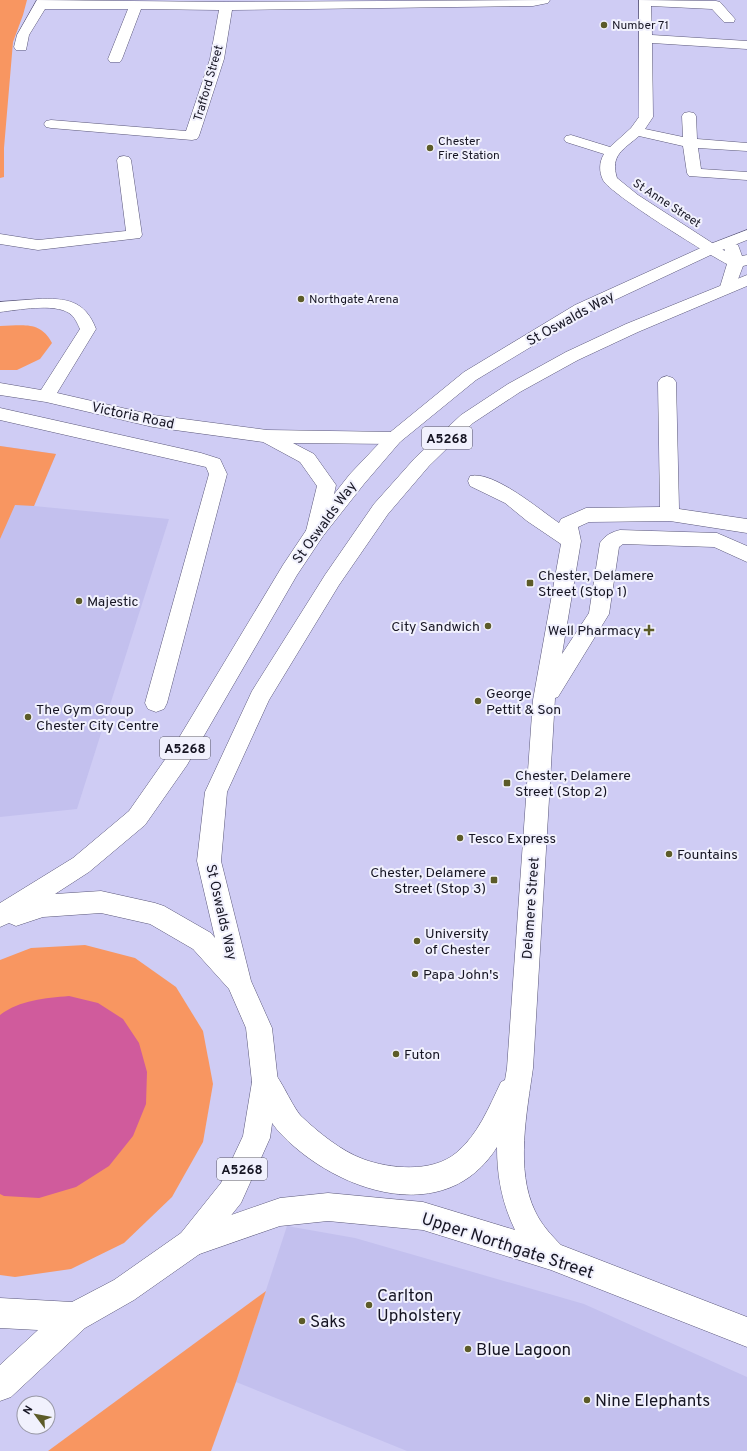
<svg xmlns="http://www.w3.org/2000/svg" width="747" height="1451" viewBox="0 0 747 1451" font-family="Overpass,sans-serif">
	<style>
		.built { fill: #c3c0ee }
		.green { fill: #f89661 }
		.water { fill: #d05b9c }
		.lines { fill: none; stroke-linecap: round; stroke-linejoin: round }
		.minor-casing { stroke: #5b587a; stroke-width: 1 }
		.highway-casing { stroke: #5b587a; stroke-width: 1 }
		.minor { fill: #fff; fill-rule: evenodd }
		.highway { fill: #fff; fill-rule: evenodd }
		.poi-dot { fill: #5c5b28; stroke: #f1f1fd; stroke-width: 1.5 }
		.labels { text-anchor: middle; stroke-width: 4; stroke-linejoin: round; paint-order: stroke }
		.far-poi-label { font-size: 12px; fill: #161523; stroke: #f1f1fd; text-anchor: start }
		.far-street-label { font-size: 12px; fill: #161523; stroke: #f1f1fd }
		.shield { fill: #f1f1fd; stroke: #585764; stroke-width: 1 }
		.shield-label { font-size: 13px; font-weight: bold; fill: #161523 }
		.street-label { font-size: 14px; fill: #161523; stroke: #f1f1fd }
		.poi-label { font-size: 14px; fill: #161523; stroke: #f1f1fd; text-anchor: start }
		.near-street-label { font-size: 17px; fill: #161523; stroke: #f1f1fd }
		.near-poi-label { font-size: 17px; fill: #161523; stroke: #f1f1fd; text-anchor: start }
	</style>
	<rect width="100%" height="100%" fill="#cfccf4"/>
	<!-- built -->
	<g class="built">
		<path d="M 0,446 L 56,454 L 34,506 L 169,519 L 77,809 L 0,817 Z"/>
		<path d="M 287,1226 L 355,1238 L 584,1304 L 747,1377 L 747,1451 L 407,1451 L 236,1382 Z"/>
	</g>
	<!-- green -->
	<g class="green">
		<path d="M 0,0 L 27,0 L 23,15 L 13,42 L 4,148 L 4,177 L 0,178 Z"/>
		<path d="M 0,326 C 22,326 40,320 52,343 L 40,359 L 17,370 L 0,370 Z"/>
		<path d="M 0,446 L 56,454 L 34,506 L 15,505 L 0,539 Z"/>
		<path d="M 85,945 L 135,958 L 176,987 L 203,1031 L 213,1084 L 203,1142 L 172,1197 L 124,1243 L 71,1269 L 15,1277 L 0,1275 L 0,960 L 31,948 Z"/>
		<path d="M 266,1291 L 236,1382 L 211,1451 L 48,1451 Z"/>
	</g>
	<!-- water -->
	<path class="water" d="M 69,996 L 98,1003 L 123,1019 L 139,1043 L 147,1072 L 146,1104 L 133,1136 L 109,1166 L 76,1187 L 39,1198 L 4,1196 L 0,1194 L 0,1015 C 20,1000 45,998 69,996 Z"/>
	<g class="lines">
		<!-- minor casing -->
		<g class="minor-casing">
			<g id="minor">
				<path d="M 37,0 L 226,2 L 550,0 L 548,3 L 533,6 L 232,10 L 224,59 L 199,136 L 197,139 L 192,140 L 51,128 L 46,127 L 44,124 L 46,121 L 51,120 L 186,131 L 210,59 L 219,10 L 141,9 L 122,59 L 120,62 L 110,62 L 108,59 L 128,9 L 45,9 L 29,35 L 26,50 L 16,50 L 14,47 L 17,35 Z"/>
				<path d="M 639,0 L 716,1 L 720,2 L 735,19 L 734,22 L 724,22 L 712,9 L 651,6 L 652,35 L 747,41 L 747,49 L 652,43 L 653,117 L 645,129 L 683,137 L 682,116 L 684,113 L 689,112 L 694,113 L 696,116 L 697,139 L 747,143 L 747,151 L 698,148 L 701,169 L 747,172 L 747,180 L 689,176 L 687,173 L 683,146 L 639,136 C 623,150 610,155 617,178 L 638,195 L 723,250 L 725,251 L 724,248 L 726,245 L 732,243 L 738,245 L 742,256 L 747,255 L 747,265 L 743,266 L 734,290 L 728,292 L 722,290 L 720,287 L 727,264 C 709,255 610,194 603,180 C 599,172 599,162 604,154 L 566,142 L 564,139 L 566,136 L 571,135 L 610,147 L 631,128 L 639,117 Z"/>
				<path d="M 124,156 L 129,157 L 131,160 L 142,235 L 140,238 L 38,250 L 0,244 L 0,234 L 38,240 L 126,231 L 117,160 L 119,157 Z"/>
				<path d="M 38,299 C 66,298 85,300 96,329 L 57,393 L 153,415 L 267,430 L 394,432 L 400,434 L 403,438 L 400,442 L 394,444 L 293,443 L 314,454 L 336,485 L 326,531 L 323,536 L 316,538 L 309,536 L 306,531 L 317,486 L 300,462 L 263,442 L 153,427 L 46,402 L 0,395 L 0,383 L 41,390 L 80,329 C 77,323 75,317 69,313 C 53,303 18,310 0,312 L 0,302 Z"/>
				<path d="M 667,376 L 673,378 L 676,382 L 679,509 L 747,519 L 747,533 L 670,521 L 589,522 L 578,527 L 581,541 L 562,654 L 589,613 L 600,543 C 605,535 612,532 620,530 L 717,533 L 747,546 L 747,562 L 714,547 L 623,544 L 619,547 L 609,614 L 558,697 L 555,698 L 533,1068 C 527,1111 515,1170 535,1211 C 541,1224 551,1235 561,1245 L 747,1317 L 747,1347 L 551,1270 L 423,1230 L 328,1221 L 280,1226 L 191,1257 L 181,1253 L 177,1243 L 181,1233 L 191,1229 L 280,1198 L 328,1193 L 423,1202 L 515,1230 C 502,1203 497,1177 497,1147 C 446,1229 337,1192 282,1135 C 268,1121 259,1100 252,1082 L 256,1073 L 265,1069 C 268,1070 271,1071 273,1072 C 280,1077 292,1106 301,1116 C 318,1132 341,1151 363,1159 C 390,1169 432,1173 456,1153 C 478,1135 489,1107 501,1082 L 505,1080 L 507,1068 L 533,700 L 561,544 L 527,521 L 505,503 L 470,486 L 468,481 L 470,476 C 493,470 540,510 559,523 L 561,519 L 586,508 L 660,507 L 658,382 L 661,378 Z"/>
				<path d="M 0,408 L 201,453 L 220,459 L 227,474 L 167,703 L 164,709 L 156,712 L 148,709 L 145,703 L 209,474 L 206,467 L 0,420 Z"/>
			</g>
		</g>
		<!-- highway casing -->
		<g class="highway-casing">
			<path id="highway" d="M 747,230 L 747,240 L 717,252 L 587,313 L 476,380 L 400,442 L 364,484 L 323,536 L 297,575 L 187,765 L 145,825 L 89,872 L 55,894 L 101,891 L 155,903 L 164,906 L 211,933 L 215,938 L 197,861 L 205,792 L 252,691 L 325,575 L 374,504 L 415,458 L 461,415 L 508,384 L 566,352 L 626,324 L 747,275 L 747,286 L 638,332 L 578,360 L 520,392 L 473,423 L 429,466 L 388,514 L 339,585 L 269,700 L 227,792 L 221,861 L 251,981 L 272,1028 L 278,1082 L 270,1138 L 241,1203 L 201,1253 L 134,1300 L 85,1328 L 11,1397 L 0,1401 L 0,1365 L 38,1330 L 0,1328 L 0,1298 L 72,1302 L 114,1280 L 181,1233 L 221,1183 L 243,1136 L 252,1082 L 246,1028 L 229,989 L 193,949 L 150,924 L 101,913 L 43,917 L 16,926 L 9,923 L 0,927 L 0,903 L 73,858 L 129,811 L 171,751 L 283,565 L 309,526 L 350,474 L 388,434 L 464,372 L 575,305 L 705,246 Z"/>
		</g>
		<!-- minor -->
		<use href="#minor" class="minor"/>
		<!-- highway -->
		<use href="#highway" class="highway"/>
	</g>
	<!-- markers -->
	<g class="poi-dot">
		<circle cx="604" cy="25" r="4"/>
		<circle cx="430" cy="148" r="4"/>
		<circle cx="301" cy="299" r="4"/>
		<rect x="526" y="579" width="8" height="8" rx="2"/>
		<circle cx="79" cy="601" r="4"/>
		<circle cx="488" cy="626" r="4"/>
		<path d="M647 624h4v4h4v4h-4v4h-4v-4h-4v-4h4z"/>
		<circle cx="478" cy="701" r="4"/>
		<circle cx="28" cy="717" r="4"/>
		<rect x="503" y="779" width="8" height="8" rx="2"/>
		<circle cx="460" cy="838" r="4"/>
		<circle cx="669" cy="854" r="4"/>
		<rect x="490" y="876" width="8" height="8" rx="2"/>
		<circle cx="417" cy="941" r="4"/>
		<circle cx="415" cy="974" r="4"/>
		<circle cx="396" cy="1054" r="4"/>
		<circle cx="369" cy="1305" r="4"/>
		<circle cx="302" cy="1321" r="4"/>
		<circle cx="468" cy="1349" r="4"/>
		<circle cx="587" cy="1400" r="4"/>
	</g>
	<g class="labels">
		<!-- far-poi labels -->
		<g class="far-poi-label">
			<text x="612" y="29">Number 71</text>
			<text x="438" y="145">Chester<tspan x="438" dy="14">Fire Station</tspan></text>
			<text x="309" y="303">Northgate Arena</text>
		</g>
		<!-- far-street labels -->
		<g class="far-street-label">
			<text transform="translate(208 83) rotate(-74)" y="4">Trafford Street</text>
			<text transform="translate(667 203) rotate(33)" y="4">St Anne Street</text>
		</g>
		<!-- shield labels -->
		<g class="shield">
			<rect x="422" y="427" width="50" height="22" rx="3"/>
			<rect x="160" y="737" width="50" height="22" rx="3"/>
			<rect x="217" y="1158" width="50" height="22" rx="3"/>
		</g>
		<g class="shield-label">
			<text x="447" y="443">A5268</text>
			<text x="185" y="753">A5268</text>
			<text x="242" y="1174">A5268</text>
		</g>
		<!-- street labels -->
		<g class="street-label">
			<text transform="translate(570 318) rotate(-29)" y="5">St Oswalds Way</text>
			<text transform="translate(133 415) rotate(12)" y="5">Victoria Road</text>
			<text transform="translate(324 522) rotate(-54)" y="5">St Oswalds Way</text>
			<text transform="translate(530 908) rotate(-86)" y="5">Delamere Street</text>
			<text transform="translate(222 912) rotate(77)" y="5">St Oswalds Way</text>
		</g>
		<!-- poi labels -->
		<g class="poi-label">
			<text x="538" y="580">Chester, Delamere<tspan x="538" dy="16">Street (Stop 1)</tspan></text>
			<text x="87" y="606">Majestic</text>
			<text x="480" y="631" text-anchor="end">City Sandwich</text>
			<text x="641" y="635" text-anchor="end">Well Pharmacy</text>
			<text x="486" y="698">George<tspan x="486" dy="16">Pettit &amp; Son</tspan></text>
			<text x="36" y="714">The Gym Group<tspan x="36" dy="16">Chester City Centre</tspan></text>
			<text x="515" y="780">Chester, Delamere<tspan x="515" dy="16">Street (Stop 2)</tspan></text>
			<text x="468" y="843">Tesco Express</text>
			<text x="677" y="859">Fountains</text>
			<text x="486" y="877" text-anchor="end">Chester, Delamere<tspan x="486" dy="16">Street (Stop 3)</tspan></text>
			<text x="425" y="938">University<tspan x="425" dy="16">of Chester</tspan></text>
			<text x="423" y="979">Papa John's</text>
			<text x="404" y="1059">Futon</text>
		</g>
		<!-- near-street labels -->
		<g class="near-street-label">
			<text transform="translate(508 1245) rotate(18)" y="6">Upper Northgate Street</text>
		</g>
		<!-- near-poi labels -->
		<g class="near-poi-label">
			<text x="377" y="1301">Carlton<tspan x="377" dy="20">Upholstery</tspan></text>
			<text x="310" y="1327">Saks</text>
			<text x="476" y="1355">Blue Lagoon</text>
			<text x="595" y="1406">Nine Elephants</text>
		</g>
	</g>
	<!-- north arrow -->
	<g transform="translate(36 1415) rotate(302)"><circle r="19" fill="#f1f1fd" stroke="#9999a6"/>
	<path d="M0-3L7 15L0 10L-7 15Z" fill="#5c5b28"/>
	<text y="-6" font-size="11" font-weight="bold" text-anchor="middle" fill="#161523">N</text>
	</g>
</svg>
